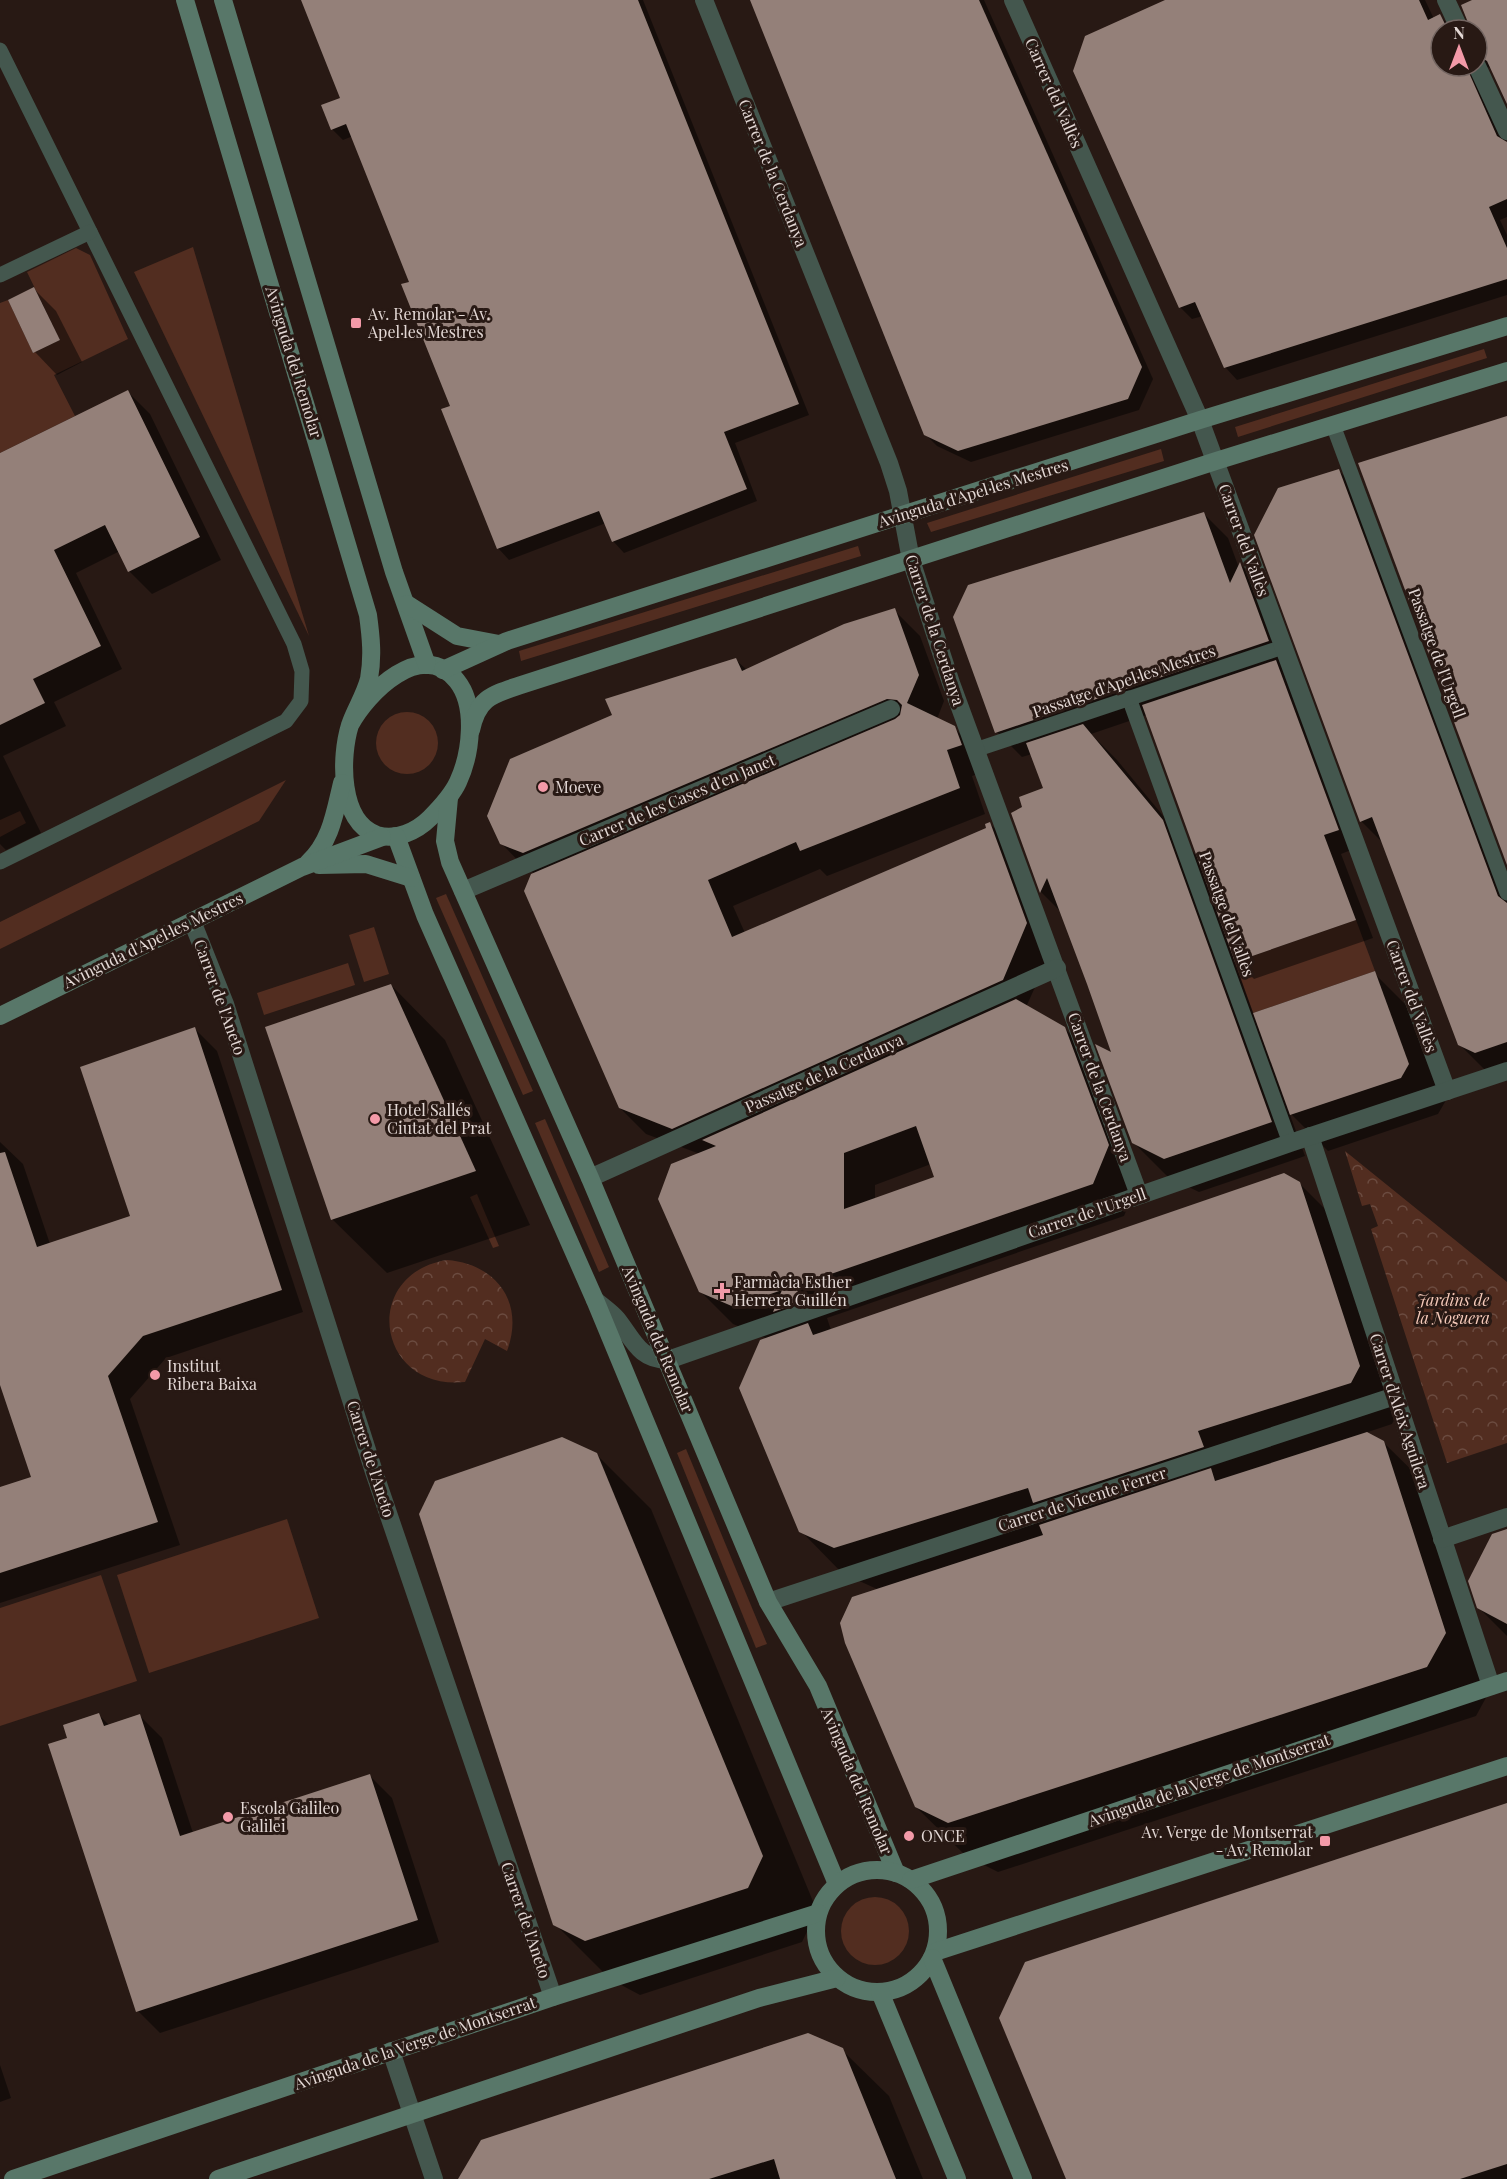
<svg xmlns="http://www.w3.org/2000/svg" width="1507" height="2179" viewBox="0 0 1507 2179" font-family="'Playfair Display',serif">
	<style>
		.green { fill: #522d20 }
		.park { fill: url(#park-crowns) }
		.shadow { fill: #0007; fill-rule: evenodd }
		.building { fill: #948079; fill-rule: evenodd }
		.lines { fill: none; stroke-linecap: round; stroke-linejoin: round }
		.lane { stroke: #44574e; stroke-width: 15 }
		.street { stroke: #44574e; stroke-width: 18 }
		.secondary { stroke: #587769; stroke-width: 18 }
		.poi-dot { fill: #f39aa8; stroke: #281914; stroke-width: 2 }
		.labels { text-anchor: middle; stroke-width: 6; stroke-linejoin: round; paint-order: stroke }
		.street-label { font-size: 16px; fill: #e3d8d5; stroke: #281914 }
		.poi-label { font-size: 16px; fill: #e3d8d5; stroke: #281914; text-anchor: start }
		.park-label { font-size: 16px; font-style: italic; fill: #f6caba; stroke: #281914 }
	</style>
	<defs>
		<pattern id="park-crowns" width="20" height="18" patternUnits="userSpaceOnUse" patternTransform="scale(1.5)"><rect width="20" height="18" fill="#522d20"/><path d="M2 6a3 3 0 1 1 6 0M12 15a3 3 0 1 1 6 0" fill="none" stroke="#6b4b40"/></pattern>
	</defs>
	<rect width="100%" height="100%" fill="#281914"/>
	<!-- green -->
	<g class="green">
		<path d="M 193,247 L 309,636 L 134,272 Z"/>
		<path d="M 76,248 L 90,255 L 128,339 L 54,375 L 75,416 L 0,453 L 0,303 L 8,300 L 33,353 L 60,340 L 27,272 Z"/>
		<path d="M 1484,349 L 1487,358 L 1238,437 L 1235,427 Z"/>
		<path d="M 1161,449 L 1164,461 L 931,532 L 927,523 Z"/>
		<path d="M 858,546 L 861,556 L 521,661 L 519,651 Z"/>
		<circle cx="407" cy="743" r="31"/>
		<path d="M 286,780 L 259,821 L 0,949 L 0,922 Z"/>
		<path d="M 20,811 L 26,823 L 0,837 L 0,820 Z"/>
		<path d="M 446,894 L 533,1091 L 523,1095 L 436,898 Z"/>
		<path d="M 1356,920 L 1375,971 L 1253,1013 L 1235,962 Z"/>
		<path d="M 374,927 L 389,974 L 364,982 L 349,935 Z"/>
		<path d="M 348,963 L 355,985 L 264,1015 L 257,993 Z"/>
		<path d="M 545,1119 L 609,1267 L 599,1272 L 535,1123 Z"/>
		<path d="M 477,1194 L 499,1246 L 493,1248 L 470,1197 Z"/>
		<path d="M 686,1449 L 767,1644 L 756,1648 L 677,1453 Z"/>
		<path d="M 287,1519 L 319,1618 L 149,1673 L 117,1575 Z"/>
		<path d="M 101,1575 L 137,1681 L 0,1726 L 0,1608 Z"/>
		<circle cx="875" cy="1931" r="34"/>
	</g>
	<!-- park -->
	<g class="park">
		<path d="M 1345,1151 L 1507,1282 L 1507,1443 L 1447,1463 L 1371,1229 L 1378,1226 L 1370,1204 L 1362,1206 Z"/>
		<path d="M 447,1260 C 497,1264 525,1303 507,1351 L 485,1339 L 465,1382 C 376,1391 360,1274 447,1260 Z"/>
	</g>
	<!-- shadow -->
	<g class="shadow">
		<path d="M 302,0 L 643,0 L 809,415 L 735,443 L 757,501 L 624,553 L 613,541 L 606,523 L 509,560 L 498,548 L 411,282 L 353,136 L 343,140 L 332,129 L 342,98 Z"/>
		<path d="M 752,0 L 984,0 L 1153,379 L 1139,410 L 971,462 L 937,446 L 925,434 Z"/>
		<path d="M 1169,0 L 1425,0 L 1434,19 L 1440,16 L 1453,30 L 1441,30 L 1441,66 L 1477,66 L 1477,30 L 1473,30 L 1475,0 L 1507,0 L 1507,102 L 1492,68 L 1486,67 L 1478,84 L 1507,143 L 1507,217 L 1500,220 L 1507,235 L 1507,295 L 1237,380 L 1225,367 L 1203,316 L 1192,319 L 1180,307 Z"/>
		<path d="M 34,289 L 56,311 L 82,362 L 57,375 L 35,352 Z"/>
		<path d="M 128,392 L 150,414 L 221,560 L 152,594 L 130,572 L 120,551 L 76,573 L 122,669 L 54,702 L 66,726 L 3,756 L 41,833 L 6,850 L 0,844 L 0,454 Z"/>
		<path d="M 1339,471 L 1366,498 L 1507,877 L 1507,1078 L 1487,1072 L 1459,1044 L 1384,844 L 1361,821 Z"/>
		<path d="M 1203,513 L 1228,538 L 1239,568 L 1241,565 L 1265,589 L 1356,848 L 1341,854 L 1373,938 L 1254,979 L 1233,958 L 1254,1015 L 1374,973 L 1411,1010 L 1445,1102 L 1438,1114 L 1328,1151 L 1289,1112 L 1305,1156 L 1199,1192 L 1168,1177 L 1133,1142 L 1114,1056 L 1061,912 L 1041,892 L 1012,814 L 1024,808 L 1044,789 L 1032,754 L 1022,757 L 997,732 ZM 1147,715 L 1198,858 L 1117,760 L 1091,734 Z"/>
		<path d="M 894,610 L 920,636 L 944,701 L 937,719 L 954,728 L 980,754 L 987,771 L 972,776 L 985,814 L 827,876 L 820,869 L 733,906 L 745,933 L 988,829 L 990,824 L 1016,849 L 1052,950 L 1026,1007 L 1064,1028 L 1097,1061 L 1140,1178 L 1124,1216 L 827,1318 L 831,1330 L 1299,1183 L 1341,1225 L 1400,1408 L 1392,1424 L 1365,1433 L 1383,1442 L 1433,1491 L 1494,1683 L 1476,1716 L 998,1872 L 966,1856 L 916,1807 L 879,1590 L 842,1573 L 801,1531 L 768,1339 L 733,1324 L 700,1291 L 700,1154 L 646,1134 L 620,1108 L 537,874 L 527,870 L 501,843 L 614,716 L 736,660 L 747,670 ZM 931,1164 L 936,1178 L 875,1199 L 875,1185 Z"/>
		<path d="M 391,985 L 445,1040 L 530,1225 L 387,1273 L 332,1219 Z"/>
		<path d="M 195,1029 L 217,1051 L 303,1312 L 166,1358 L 130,1399 L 180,1545 L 0,1603 L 0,1489 L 33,1478 L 0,1381 L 0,1142 L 23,1164 L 50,1244 L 132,1217 Z"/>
		<path d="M 596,1454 L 651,1509 L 817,1911 L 802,1942 L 640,1995 L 610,1979 L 555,1924 Z"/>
		<path d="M 1507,1541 L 1507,1636 L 1478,1607 Z"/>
		<path d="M 99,1715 L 110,1726 L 140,1716 L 162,1738 L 193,1833 L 370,1776 L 392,1798 L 439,1942 L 160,2033 L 138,2011 L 69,1739 Z"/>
		<path d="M 1507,1805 L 1507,2179 L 1067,2179 Z"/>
		<path d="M 842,2050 L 889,2096 L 923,2179 L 472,2179 Z"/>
		<path d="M 0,2065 L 11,2098 L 0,2102 Z"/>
	</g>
	<!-- building -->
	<g class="building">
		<path d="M 301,0 L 638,0 L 799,404 L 724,432 L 747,489 L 612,542 L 599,511 L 497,549 L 441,409 L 450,406 L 401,284 L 409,282 L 346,124 L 331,130 L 321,105 L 340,98 Z"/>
		<path d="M 750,0 L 979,0 L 1142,367 L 1128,399 L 958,451 L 924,435 Z"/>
		<path d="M 1165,0 L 1419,0 L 1428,20 L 1440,14 L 1448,30 L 1441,30 L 1441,66 L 1466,66 L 1497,136 L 1507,142 L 1507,199 L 1489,207 L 1507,248 L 1507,279 L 1224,368 L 1195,302 L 1179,308 L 1073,71 L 1085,36 Z"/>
		<path d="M 1472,0 L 1507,0 L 1507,104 L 1487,61 L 1477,55 L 1477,30 L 1471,30 L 1461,5 Z"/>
		<path d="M 34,287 L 60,340 L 33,353 L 8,300 Z"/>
		<path d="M 128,390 L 200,537 L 128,572 L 105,525 L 54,550 L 101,646 L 33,679 L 45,703 L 0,725 L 0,453 Z"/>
		<path d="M 1507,416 L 1507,865 L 1358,463 Z"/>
		<path d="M 1339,469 L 1498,896 L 1507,903 L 1507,1042 L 1475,1053 L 1458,1045 L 1372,817 L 1360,822 L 1254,535 L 1278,488 Z"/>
		<path d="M 1204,512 L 1230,583 L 1240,562 L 1269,641 L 995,733 L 953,617 L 968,585 Z"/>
		<path d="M 895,608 L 919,675 L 907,703 L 955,726 L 962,745 L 947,750 L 960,788 L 800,851 L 796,842 L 708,880 L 732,937 L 986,828 L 985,824 L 990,822 L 1027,923 L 1003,980 L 672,1129 L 619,1108 L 524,891 L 531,874 L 895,719 L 900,715 L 902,705 L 897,700 L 887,699 L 523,853 L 500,844 L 487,816 L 510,759 L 612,715 L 605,699 L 736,658 L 742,671 L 844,624 Z"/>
		<path d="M 1276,660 L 1339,830 L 1324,835 L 1356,920 L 1235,962 L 1142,705 Z"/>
		<path d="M 1083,724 L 1163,820 L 1272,1122 L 1164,1159 L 1132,1143 L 1095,1044 L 1111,1052 L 1087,984 L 1047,878 L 1040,893 L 1011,813 L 1022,807 L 1019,797 L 1043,788 L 1026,743 Z"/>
		<path d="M 1375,971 L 1409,1064 L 1401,1078 L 1290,1115 L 1253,1013 Z"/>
		<path d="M 391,984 L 476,1171 L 331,1220 L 265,1027 Z"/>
		<path d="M 1016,999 L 1065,1027 L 1109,1145 L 1093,1184 L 796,1286 L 801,1302 L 773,1312 L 782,1290 L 734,1307 L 699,1292 L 658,1199 L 671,1164 L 716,1146 L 702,1140 ZM 916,1126 L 934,1177 L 844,1209 L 844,1153 Z"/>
		<path d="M 195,1027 L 282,1290 L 143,1336 L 108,1376 L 158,1522 L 0,1573 L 0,1487 L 31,1477 L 0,1385 L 0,1153 L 5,1152 L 37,1247 L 130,1216 L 80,1067 Z"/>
		<path d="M 1284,1173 L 1300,1182 L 1360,1366 L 1351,1383 L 1198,1431 L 1204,1447 L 1033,1503 L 1028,1488 L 834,1548 L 799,1532 L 739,1388 L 760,1340 L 808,1323 L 813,1335 L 822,1332 Z"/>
		<path d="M 1367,1432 L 1384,1441 L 1446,1633 L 1427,1667 L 948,1823 L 915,1807 L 845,1643 L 840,1623 L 852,1597 L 1043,1535 L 1039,1525 L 1211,1468 L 1215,1481 Z"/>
		<path d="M 562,1437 L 597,1453 L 763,1856 L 748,1888 L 585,1941 L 553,1925 L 419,1514 L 435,1481 Z"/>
		<path d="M 1507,1529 L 1507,1624 L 1477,1608 L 1468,1581 L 1492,1534 Z"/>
		<path d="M 99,1713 L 104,1726 L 140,1714 L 180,1836 L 370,1774 L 418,1920 L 136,2012 L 48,1744 L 67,1738 L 63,1725 Z"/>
		<path d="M 1507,1803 L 1507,2164 L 1460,2179 L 1066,2179 L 999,2018 L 1025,1962 Z"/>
		<path d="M 808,2033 L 843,2048 L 896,2179 L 780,2179 L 774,2159 L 709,2179 L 458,2179 L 481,2140 Z"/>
	</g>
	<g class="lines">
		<!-- lane -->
		<g class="lane">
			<path d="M 0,50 L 294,644 L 302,671 L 301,701 L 286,721 L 0,862"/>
			<path d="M 0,275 L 90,232"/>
			<path d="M 1333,425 L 1507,893"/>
			<path d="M 1129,698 L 1290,1143"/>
			<path d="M 975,750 L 1283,647"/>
		</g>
		<!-- street -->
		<g class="street">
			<path d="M 704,0 L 889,463 L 898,491 L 911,560 L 951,683 L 1139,1195"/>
			<path d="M 1013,0 L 1200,420 L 1447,1091"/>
			<path d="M 1446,0 L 1460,30"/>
			<path d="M 1477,66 L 1507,131"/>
			<path d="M 463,891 L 891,709"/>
			<path d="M 192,921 L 225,1004 L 374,1472 L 553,1997"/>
			<path d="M 1310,1136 L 1491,1686"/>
			<path d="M 590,1178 L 1057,968"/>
			<path d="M 595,1300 C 602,1306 611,1312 617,1319 C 633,1339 639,1360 668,1360 L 1290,1143 L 1507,1071"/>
			<path d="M 1442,1539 L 1507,1517"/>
			<path d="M 768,1602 L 1395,1396"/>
			<path d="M 391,2051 L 434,2179"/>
		</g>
		<!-- secondary -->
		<g class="secondary">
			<path d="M 185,0 L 368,615 C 371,637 373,657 369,679 C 365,695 355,710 350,725 C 340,757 339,822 377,835 C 396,841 417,831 430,818 C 441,807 452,795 458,782 C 471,754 477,706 457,681 C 422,637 367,693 350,725"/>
			<path d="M 223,0 L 394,572 L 427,665"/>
			<path d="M 407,604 L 457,636 L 499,644"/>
			<path d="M 443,670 L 507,641 L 1200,420 L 1507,326"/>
			<path d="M 471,730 C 478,698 491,695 521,685 L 1216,461 L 1507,371"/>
			<path d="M 449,798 L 445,841 L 450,862 L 590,1178 L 768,1602 L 818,1686 L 896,1873"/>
			<path d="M 396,836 L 425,915 L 595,1300 L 837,1884"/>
			<path d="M 308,863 C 331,842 335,812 342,783"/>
			<path d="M 319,865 L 366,864 L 411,878"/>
			<path d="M 0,1016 L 302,867 L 382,837"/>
			<circle cx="877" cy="1931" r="61"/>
			<path d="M 911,1880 L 1507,1681"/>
			<path d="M 935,1952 L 1507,1766"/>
			<path d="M 932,1958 L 1023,2179"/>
			<path d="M 880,1992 L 957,2179"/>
			<path d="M 13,2179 L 553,1997 L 818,1913"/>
			<path d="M 218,2179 L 759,1998 L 837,1978"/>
		</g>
	</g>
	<!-- markers -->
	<g class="poi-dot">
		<rect x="350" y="317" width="12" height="12" rx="3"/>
		<circle cx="543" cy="787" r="6"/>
		<circle cx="375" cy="1119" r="6"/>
		<path d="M719 1282h6v6h6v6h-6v6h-6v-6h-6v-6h6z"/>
		<circle cx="155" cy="1375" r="6"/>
		<circle cx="228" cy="1817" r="6"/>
		<circle cx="909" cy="1836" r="6"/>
		<rect x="1319" y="1835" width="12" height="12" rx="3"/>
	</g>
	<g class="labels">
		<!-- street labels -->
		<g class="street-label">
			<text transform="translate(1054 93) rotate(66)" y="6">Carrer del Vallès</text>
			<text transform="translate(773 173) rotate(68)" y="6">Carrer de la Cerdanya</text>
			<text transform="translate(294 362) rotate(73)" y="6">Avinguda del Remolar</text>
			<text transform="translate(973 493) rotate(-17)" y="6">Avinguda d'Apel·les Mestres</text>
			<text transform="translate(1244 540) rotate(70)" y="6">Carrer del Vallès</text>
			<text transform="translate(935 630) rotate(72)" y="6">Carrer de la Cerdanya</text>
			<text transform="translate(1437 653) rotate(70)" y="6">Passatge de l'Urgell</text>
			<text transform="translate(1124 681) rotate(-19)" y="6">Passatge d'Apel·les Mestres</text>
			<text transform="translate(677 800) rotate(-23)" y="6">Carrer de les Cases d'en Janet</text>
			<text transform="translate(1227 914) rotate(70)" y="6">Passatge del Vallès</text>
			<text transform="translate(153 940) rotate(-26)" y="6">Avinguda d'Apel·les Mestres</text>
			<text transform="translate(1412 996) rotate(70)" y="6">Carrer del Vallès</text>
			<text transform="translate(220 997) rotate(70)" y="6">Carrer de l'Aneto</text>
			<text transform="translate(824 1073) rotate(-24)" y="6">Passatge de la Cerdanya</text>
			<text transform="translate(1100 1087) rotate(70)" y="6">Carrer de la Cerdanya</text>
			<text transform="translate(1087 1213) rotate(-19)" y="6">Carrer de l'Urgell</text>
			<text transform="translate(658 1339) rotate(67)" y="6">Avinguda del Remolar</text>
			<text transform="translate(1400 1411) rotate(72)" y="6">Carrer d'Aleix Aguilera</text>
			<text transform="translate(371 1459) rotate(72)" y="6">Carrer de l'Aneto</text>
			<text transform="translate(1082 1499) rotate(-18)" y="6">Carrer de Vicente Ferrer</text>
			<text transform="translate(1209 1780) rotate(-19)" y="6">Avinguda de la Verge de Montserrat</text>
			<text transform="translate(857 1781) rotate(67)" y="6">Avinguda del Remolar</text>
			<text transform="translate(526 1920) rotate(71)" y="6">Carrer de l'Aneto</text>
			<text transform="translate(415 2043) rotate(-19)" y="6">Avinguda de la Verge de Montserrat</text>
		</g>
		<!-- poi labels -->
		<g class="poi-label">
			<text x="368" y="320">Av. Remolar - Av.<tspan x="368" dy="18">Apel·les Mestres</tspan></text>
			<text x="555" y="793">Moeve</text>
			<text x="387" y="1116">Hotel Sallés<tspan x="387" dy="18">Ciutat del Prat</tspan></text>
			<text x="734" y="1288">Farmàcia Esther<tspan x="734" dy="18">Herrera Guillén</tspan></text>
			<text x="167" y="1372">Institut<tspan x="167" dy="18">Ribera Baixa</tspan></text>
			<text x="240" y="1814">Escola Galileo<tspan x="240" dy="18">Galilei</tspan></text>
			<text x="1313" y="1838" text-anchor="end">Av. Verge de Montserrat<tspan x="1313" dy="18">- Av. Remolar</tspan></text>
			<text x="921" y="1842">ONCE</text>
		</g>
		<!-- park labels -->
		<g class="park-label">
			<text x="1453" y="1306">Jardins de<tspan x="1453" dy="18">la Noguera</tspan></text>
		</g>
	</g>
	<!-- north arrow -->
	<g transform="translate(1459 48)"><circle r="28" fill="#281914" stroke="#736561" stroke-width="1.5"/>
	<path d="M0-4.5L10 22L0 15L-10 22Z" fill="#f39aa8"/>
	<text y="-9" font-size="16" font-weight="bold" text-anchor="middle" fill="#e3d8d5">N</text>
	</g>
</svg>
